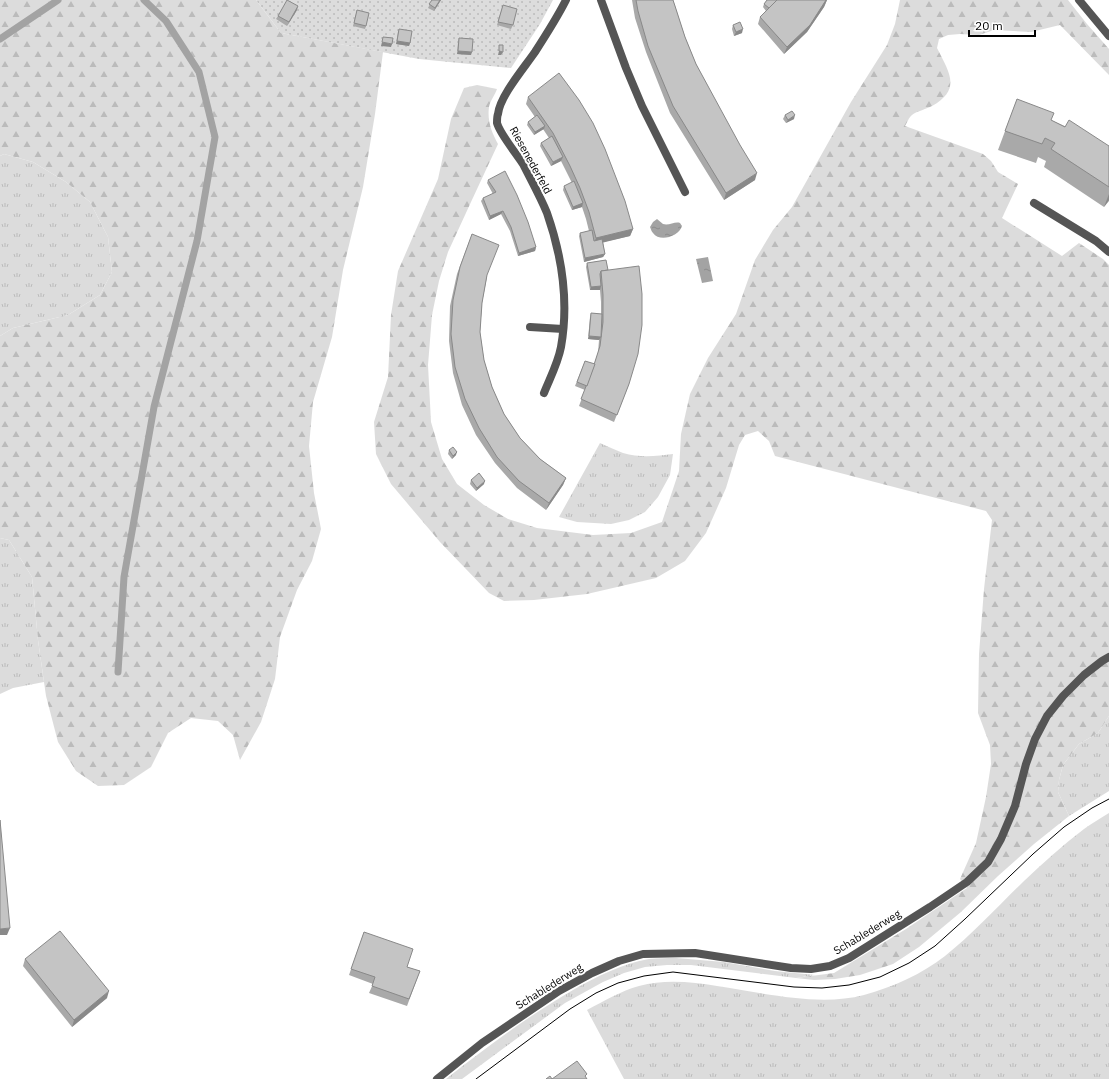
<svg xmlns="http://www.w3.org/2000/svg" width="1109" height="1079" viewBox="0 0 1109 1079" font-family="'IBM Plex Sans',sans-serif">
	<style>
		.grass { fill: url(#grass-tufts) }
		.forest { fill: url(#forest-firs) }
		.garden { fill: url(#garden-dots) }
		.water { fill: url(#water-ripples) }
		.lines { fill: none; stroke-linecap: round; stroke-linejoin: round }
		.stream { stroke: #a3a3a3; stroke-width: 7 }
		.service { stroke: #555; stroke-width: 8 }
		.minor { stroke: #555; stroke-width: 8 }
		.tram { stroke: #000; stroke-width: 1 }
		.wall { fill: #a9a9a9 }
		.shaded-wall { fill: #898989 }
		.building { fill: #c4c4c4; stroke: #898989 }
		.labels { text-anchor: middle; stroke-width: 4; stroke-linejoin: round; paint-order: stroke }
		.street-label { font-size: 11px; fill: #000; stroke: #fff }
	</style>
	<defs>
		<pattern id="grass-tufts" width="24" height="20" patternUnits="userSpaceOnUse"><rect width="24" height="20" fill="#dcdcdc"/><path d="M3 7l-1-3M5 7V3M7 7l1-3M15 17l-1-3M17 17v-4M19 17l1-3" fill="none" stroke="#bbb"/></pattern>
		<pattern id="forest-firs" width="22" height="20" patternUnits="userSpaceOnUse"><rect width="22" height="20" fill="#dcdcdc"/><path d="M5 1l3.5 6h-7zM16 11l3.5 6h-7z" fill="#bbb"/></pattern>
		<pattern id="garden-dots" width="8" height="8" patternUnits="userSpaceOnUse"><rect width="8" height="8" fill="#dcdcdc"/><path d="M2 2h.1M6 6h.1" fill="none" stroke="#bbb" stroke-width="1.8" stroke-linecap="round"/></pattern>
		<pattern id="water-ripples" width="26" height="14" patternUnits="userSpaceOnUse"><rect width="26" height="14" fill="#a3a3a3"/><path d="M2 4q2-2 4 0t4 0M15 11q2-2 4 0t4 0" fill="none" stroke="#8b8b8b"/></pattern>
	</defs>
	<rect width="100%" height="100%" fill="#fff"/>
	<!-- grass -->
	<g class="grass">
		<path d="M 4,154 L 33,162 L 66,182 L 90,202 L 108,237 L 112,272 L 100,295 L 68,315 L 13,328 L 0,336 L 0,156 Z"/>
		<path d="M 600,443 C 607,446 615,450 623,453 C 640,458 657,456 673,454 L 670,475 L 658,497 L 645,512 L 629,520 L 611,524 L 577,522 L 559,517 Z"/>
		<path d="M 0,538 L 9,540 L 32,577 L 38,640 L 44,682 L 13,688 L 0,694 Z"/>
		<path d="M 1109,716 L 1109,791 L 1069,816 L 1058,792 L 1059,780 L 1063,765 L 1079,744 L 1098,733 Z"/>
		<path d="M 1109,813 L 1109,1079 L 624,1079 L 587,1010 C 604,1001 621,991 639,986 C 665,979 692,982 717,986 C 763,993 819,1007 864,995 C 893,987 922,974 945,956 C 974,933 998,906 1024,881 C 1043,863 1063,845 1084,829 C 1092,823 1101,818 1109,813 Z"/>
		<path d="M 676,958 L 724,962 L 775,971 L 815,975 L 796,978 L 691,965 L 667,965 L 645,967 L 624,973 L 603,982 L 565,1003 L 462,1079 L 446,1079 C 487,1047 528,1016 573,990 C 596,977 623,963 649,959 C 658,958 667,958 676,958 Z"/>
	</g>
	<!-- forest -->
	<g class="forest">
		<path d="M 0,0 L 256,0 L 281,33 L 383,52 L 375,114 L 363,187 L 343,270 L 332,337 L 313,402 L 309,446 L 314,493 L 321,529 L 312,561 L 297,590 L 280,637 L 275,679 L 261,722 L 240,760 L 233,735 L 218,721 L 191,718 L 168,733 L 151,767 L 124,785 L 98,786 L 76,771 L 58,742 L 46,696 L 38,640 L 32,577 L 9,540 L 0,538 L 0,336 L 13,328 L 68,315 L 100,295 L 112,272 L 108,237 L 90,202 L 66,182 L 33,162 L 4,154 L 0,156 Z"/>
		<path d="M 900,0 L 1068,0 L 1087,24 L 1109,49 L 1109,75 L 1060,25 L 1031,32 L 994,30 L 979,35 L 960,34 L 948,35 L 939,39 L 937,48 C 949,72 962,89 932,106 C 927,109 917,111 912,115 C 909,117 907,123 905,126 L 983,154 L 991,161 L 998,172 L 1018,184 L 1002,218 L 1062,256 L 1079,243 L 1103,259 L 1109,265 L 1109,716 L 1098,733 L 1079,744 L 1063,765 L 1059,780 L 1058,792 L 1069,816 L 1034,844 L 998,876 L 961,912 L 919,947 L 893,964 L 860,975 L 835,979 L 814,980 L 796,978 L 834,973 L 906,929 L 967,888 L 960,879 L 976,843 L 986,797 L 991,764 L 990,745 L 978,713 L 979,654 L 984,589 L 992,520 L 986,511 L 775,456 L 769,441 L 758,431 L 745,435 L 739,445 L 726,488 L 706,533 L 685,561 L 656,578 L 587,594 L 534,600 L 504,601 L 489,593 L 440,542 L 391,484 L 376,454 L 374,422 L 388,377 L 391,315 L 398,271 L 438,179 L 451,119 L 464,88 L 477,85 L 497,89 C 495,95 490,101 489,107 C 487,121 492,133 498,144 L 471,202 L 448,252 L 439,281 L 432,315 L 428,365 L 431,422 L 442,459 L 457,484 L 484,505 L 508,519 L 537,528 L 593,535 L 631,533 L 662,522 L 679,471 L 681,434 L 690,394 L 708,358 L 736,314 L 755,260 L 773,230 L 792,207 L 851,102 L 887,45 L 895,24 Z"/>
	</g>
	<!-- garden -->
	<path class="garden" d="M 256,0 L 553,0 L 540,24 L 511,68 L 419,59 L 281,33 Z"/>
	<!-- water -->
	<g class="water">
		<path d="M 657,219 C 659,221 661,222 663,224 C 669,226 675,221 680,223 L 682,226 C 679,236 660,243 653,233 C 651,231 651,229 650,227 L 653,222 Z"/>
		<path d="M 708,257 L 713,281 L 702,283 L 696,259 Z"/>
	</g>
	<g class="lines">
		<!-- stream -->
		<g class="stream">
			<path d="M 0,39 L 58,0"/>
			<path d="M 118,672 L 124,577 L 154,407 L 197,241 L 215,137 L 199,72 L 166,21 L 144,0"/>
		</g>
		<!-- service -->
		<path class="service" d="M 530,327 L 563,329"/>
		<!-- minor -->
		<g class="minor">
			<path d="M 601,0 L 626,68 L 642,106 L 685,192"/>
			<path d="M 1079,0 L 1109,36"/>
			<path d="M 1034,203 L 1096,241 L 1109,252"/>
			<path d="M 544,393 C 550,378 558,363 561,347 C 569,302 562,256 547,213 C 540,196 531,180 523,164 C 516,153 500,134 497,123 C 497,121 497,116 498,114 C 500,96 524,68 535,52 C 546,35 557,18 566,0"/>
			<path d="M 437,1079 L 482,1043 L 559,991 L 592,973 L 619,961 L 643,954 L 695,953 L 791,968 L 811,969 L 830,966 L 849,958 L 930,907 L 967,882 L 988,862 L 1001,839 L 1015,806 L 1026,764 L 1035,739 L 1047,716 L 1063,696 L 1084,675 L 1102,661 L 1109,657"/>
		</g>
		<!-- tram -->
		<path class="tram" d="M 476,1079 L 570,1009 L 596,993 L 618,983 L 644,976 L 673,972 L 794,987 L 822,988 L 849,985 L 880,977 L 909,963 L 935,946 L 965,919 L 1033,854 L 1064,827 L 1092,808 L 1109,799"/>
	</g>
	<!-- wall -->
	<g class="wall">
		<path d="M 432,0 L 441,0 L 434,11 L 428,8 Z"/>
		<path d="M 632,0 L 673,0 L 675,6 L 685,37 L 696,64 L 755,180 L 724,200 L 670,113 L 646,52 L 635,18 Z"/>
		<path d="M 767,0 L 827,0 L 824,7 L 807,32 L 784,54 L 758,24 L 760,17 L 766,11 L 763,7 L 764,4 Z"/>
		<path d="M 503,5 L 513,25 L 511,29 L 497,25 Z"/>
		<path d="M 297,10 L 287,26 L 276,19 L 278,16 Z"/>
		<path d="M 357,10 L 366,26 L 365,29 L 353,26 Z"/>
		<path d="M 733,25 L 742,33 L 734,36 L 732,29 Z"/>
		<path d="M 399,29 L 410,43 L 409,46 L 396,44 L 398,32 Z"/>
		<path d="M 459,38 L 471,55 L 457,54 L 458,42 Z"/>
		<path d="M 528,97 L 633,229 L 630,236 L 603,242 L 605,254 L 603,257 L 584,262 L 579,236 L 580,233 L 589,231 L 586,219 L 582,207 L 572,210 L 563,190 L 564,186 L 572,183 L 561,161 L 551,166 L 540,146 L 541,143 L 549,138 L 543,129 L 534,135 L 527,125 L 528,122 L 535,117 L 526,104 Z"/>
		<path d="M 1017,99 L 1051,120 L 1109,146 L 1109,201 L 1104,207 L 1044,167 L 1046,161 L 1038,157 L 1036,163 L 998,150 Z"/>
		<path d="M 785,115 L 794,119 L 786,123 L 783,119 Z"/>
		<path d="M 488,180 L 536,247 L 535,251 L 518,256 L 510,231 L 501,214 L 489,220 L 481,201 L 483,198 L 493,194 L 487,183 Z"/>
		<path d="M 472,234 L 487,277 L 482,303 L 480,332 L 484,360 L 492,387 L 504,414 L 520,438 L 540,459 L 566,478 L 563,485 L 546,510 L 517,488 L 495,463 L 476,435 L 462,405 L 453,373 L 449,341 L 450,306 L 457,274 Z"/>
		<path d="M 606,260 L 629,384 L 614,422 L 579,406 L 585,390 L 575,386 L 585,361 L 594,364 L 598,353 L 599,340 L 588,339 L 590,317 L 591,313 L 601,314 L 601,302 L 600,290 L 590,290 L 586,267 L 587,263 Z"/>
		<path d="M 449,450 L 456,455 L 452,459 L 448,454 Z"/>
		<path d="M 471,480 L 484,484 L 476,491 L 470,484 Z"/>
		<path d="M 364,932 L 407,967 L 420,971 L 407,1006 L 369,993 L 373,984 L 349,975 Z"/>
		<path d="M 25,959 L 107,998 L 72,1027 L 23,966 Z"/>
	</g>
	<!-- shaded-wall -->
	<g class="shaded-wall">
		<path d="M 440,0 L 441,0 L 434,11 L 435,8 Z"/>
		<path d="M 826,0 L 827,0 L 824,7 L 807,32 L 784,54 L 787,47 Z"/>
		<path d="M 298,6 L 297,10 L 287,26 L 289,22 Z"/>
		<path d="M 743,29 L 742,33 L 734,36 L 736,32 Z"/>
		<path d="M 397,41 L 410,43 L 409,46 L 396,44 Z"/>
		<path d="M 382,42 L 392,44 L 391,47 L 381,46 Z"/>
		<path d="M 458,51 L 472,52 L 471,55 L 457,54 Z"/>
		<path d="M 499,51 L 503,52 L 501,55 L 498,55 Z"/>
		<path d="M 795,115 L 794,119 L 786,123 L 788,120 Z"/>
		<path d="M 545,126 L 544,129 L 534,135 L 535,132 Z"/>
		<path d="M 563,157 L 561,161 L 551,166 L 553,162 Z"/>
		<path d="M 757,173 L 755,180 L 724,200 L 726,193 Z"/>
		<path d="M 1109,194 L 1109,200 L 1104,207 Z"/>
		<path d="M 583,203 L 582,207 L 572,210 L 573,207 Z"/>
		<path d="M 503,211 L 501,214 L 489,220 L 490,216 Z"/>
		<path d="M 633,229 L 630,236 L 593,245 L 596,238 Z"/>
		<path d="M 536,247 L 535,251 L 518,256 L 519,253 Z"/>
		<path d="M 605,254 L 603,257 L 584,262 L 585,258 Z"/>
		<path d="M 601,286 L 600,290 L 590,290 L 591,287 Z"/>
		<path d="M 589,336 L 601,337 L 599,340 L 588,339 Z"/>
		<path d="M 457,452 L 456,455 L 452,459 L 453,456 Z"/>
		<path d="M 566,478 L 563,485 L 546,510 L 549,503 Z"/>
		<path d="M 485,481 L 484,484 L 476,491 L 477,488 Z"/>
		<path d="M 10,928 L 7,935 L 0,935 L 0,929 Z"/>
		<path d="M 109,991 L 107,998 L 72,1027 L 74,1020 Z"/>
	</g>
	<!-- building -->
	<g class="building">
		<path d="M 287,0 L 298,6 L 289,22 L 278,16 Z"/>
		<path d="M 432,0 L 440,0 L 435,8 L 429,4 Z"/>
		<path d="M 636,0 L 673,0 L 675,6 L 685,37 L 696,64 L 740,145 L 757,173 L 726,193 L 673,106 L 648,46 L 638,11 Z"/>
		<path d="M 767,0 L 777,0 L 769,8 L 764,4 Z"/>
		<path d="M 777,0 L 826,0 L 810,25 L 787,47 L 760,17 Z"/>
		<path d="M 503,5 L 517,9 L 513,25 L 498,22 Z"/>
		<path d="M 357,10 L 369,13 L 366,26 L 354,23 Z"/>
		<path d="M 740,22 L 743,29 L 736,32 L 733,25 Z"/>
		<path d="M 399,29 L 412,31 L 410,43 L 397,41 Z"/>
		<path d="M 383,37 L 393,38 L 392,44 L 382,42 Z"/>
		<path d="M 459,38 L 473,39 L 472,52 L 458,51 Z"/>
		<path d="M 499,45 L 503,45 L 503,52 L 499,51 Z"/>
		<path d="M 559,73 L 579,100 L 593,123 L 605,149 L 625,201 L 633,229 L 596,238 L 589,212 L 580,188 L 570,166 L 553,133 L 528,97 Z"/>
		<path d="M 1017,99 L 1054,113 L 1051,120 L 1065,127 L 1069,120 L 1109,146 L 1109,187 L 1051,149 L 1055,143 L 1045,138 L 1042,144 L 1005,131 Z"/>
		<path d="M 792,111 L 795,115 L 788,120 L 785,115 Z"/>
		<path d="M 537,115 L 545,126 L 535,132 L 528,122 Z"/>
		<path d="M 552,136 L 563,157 L 553,162 L 541,143 Z"/>
		<path d="M 505,171 L 517,195 L 528,222 L 536,247 L 519,253 L 511,227 L 503,211 L 490,216 L 483,198 L 496,192 L 488,180 Z"/>
		<path d="M 574,181 L 583,203 L 573,207 L 564,186 Z"/>
		<path d="M 592,230 L 594,241 L 602,239 L 605,254 L 585,258 L 580,233 Z"/>
		<path d="M 472,234 L 499,245 L 487,275 L 482,303 L 480,332 L 484,360 L 492,387 L 504,414 L 520,438 L 540,459 L 566,478 L 549,503 L 519,481 L 497,457 L 479,428 L 465,399 L 455,367 L 451,334 L 453,300 L 460,267 Z"/>
		<path d="M 606,260 L 608,270 L 601,271 L 600,274 L 601,286 L 591,287 L 587,263 Z"/>
		<path d="M 639,266 L 642,294 L 642,325 L 638,354 L 629,384 L 617,415 L 581,399 L 592,371 L 600,346 L 603,322 L 603,295 L 601,271 Z"/>
		<path d="M 591,313 L 602,314 L 601,337 L 589,336 Z"/>
		<path d="M 585,361 L 595,364 L 587,386 L 577,382 Z"/>
		<path d="M 453,447 L 457,452 L 453,456 L 449,450 Z"/>
		<path d="M 479,473 L 485,481 L 477,488 L 471,480 Z"/>
		<path d="M 0,820 L 10,928 L 0,929 Z"/>
		<path d="M 60,931 L 109,991 L 74,1020 L 25,959 Z"/>
		<path d="M 364,932 L 413,949 L 407,967 L 420,971 L 409,999 L 372,986 L 375,977 L 351,969 Z"/>
		<path d="M 577,1061 L 587,1074 L 585,1076 L 587,1079 L 546,1079 L 550,1076 L 552,1079 Z"/>
	</g>
	<g class="labels">
		<!-- street labels -->
		<g class="street-label">
			<text transform="translate(531 160) rotate(61)" y="4">Riesenederfeld</text>
			<text transform="translate(867 932) rotate(-31)" y="4">Schablederweg</text>
			<text transform="translate(549 986) rotate(-32)" y="4">Schablederweg</text>
		</g>
	</g>
	<!-- scale -->
	<path d="M969 30v6h66v-6" fill="none" stroke="#000000" stroke-width="2"/>
	<text x="975" y="30" font-size="12" fill="#000000" stroke="#ffffff" stroke-width="3" paint-order="stroke">20 m</text>
</svg>
